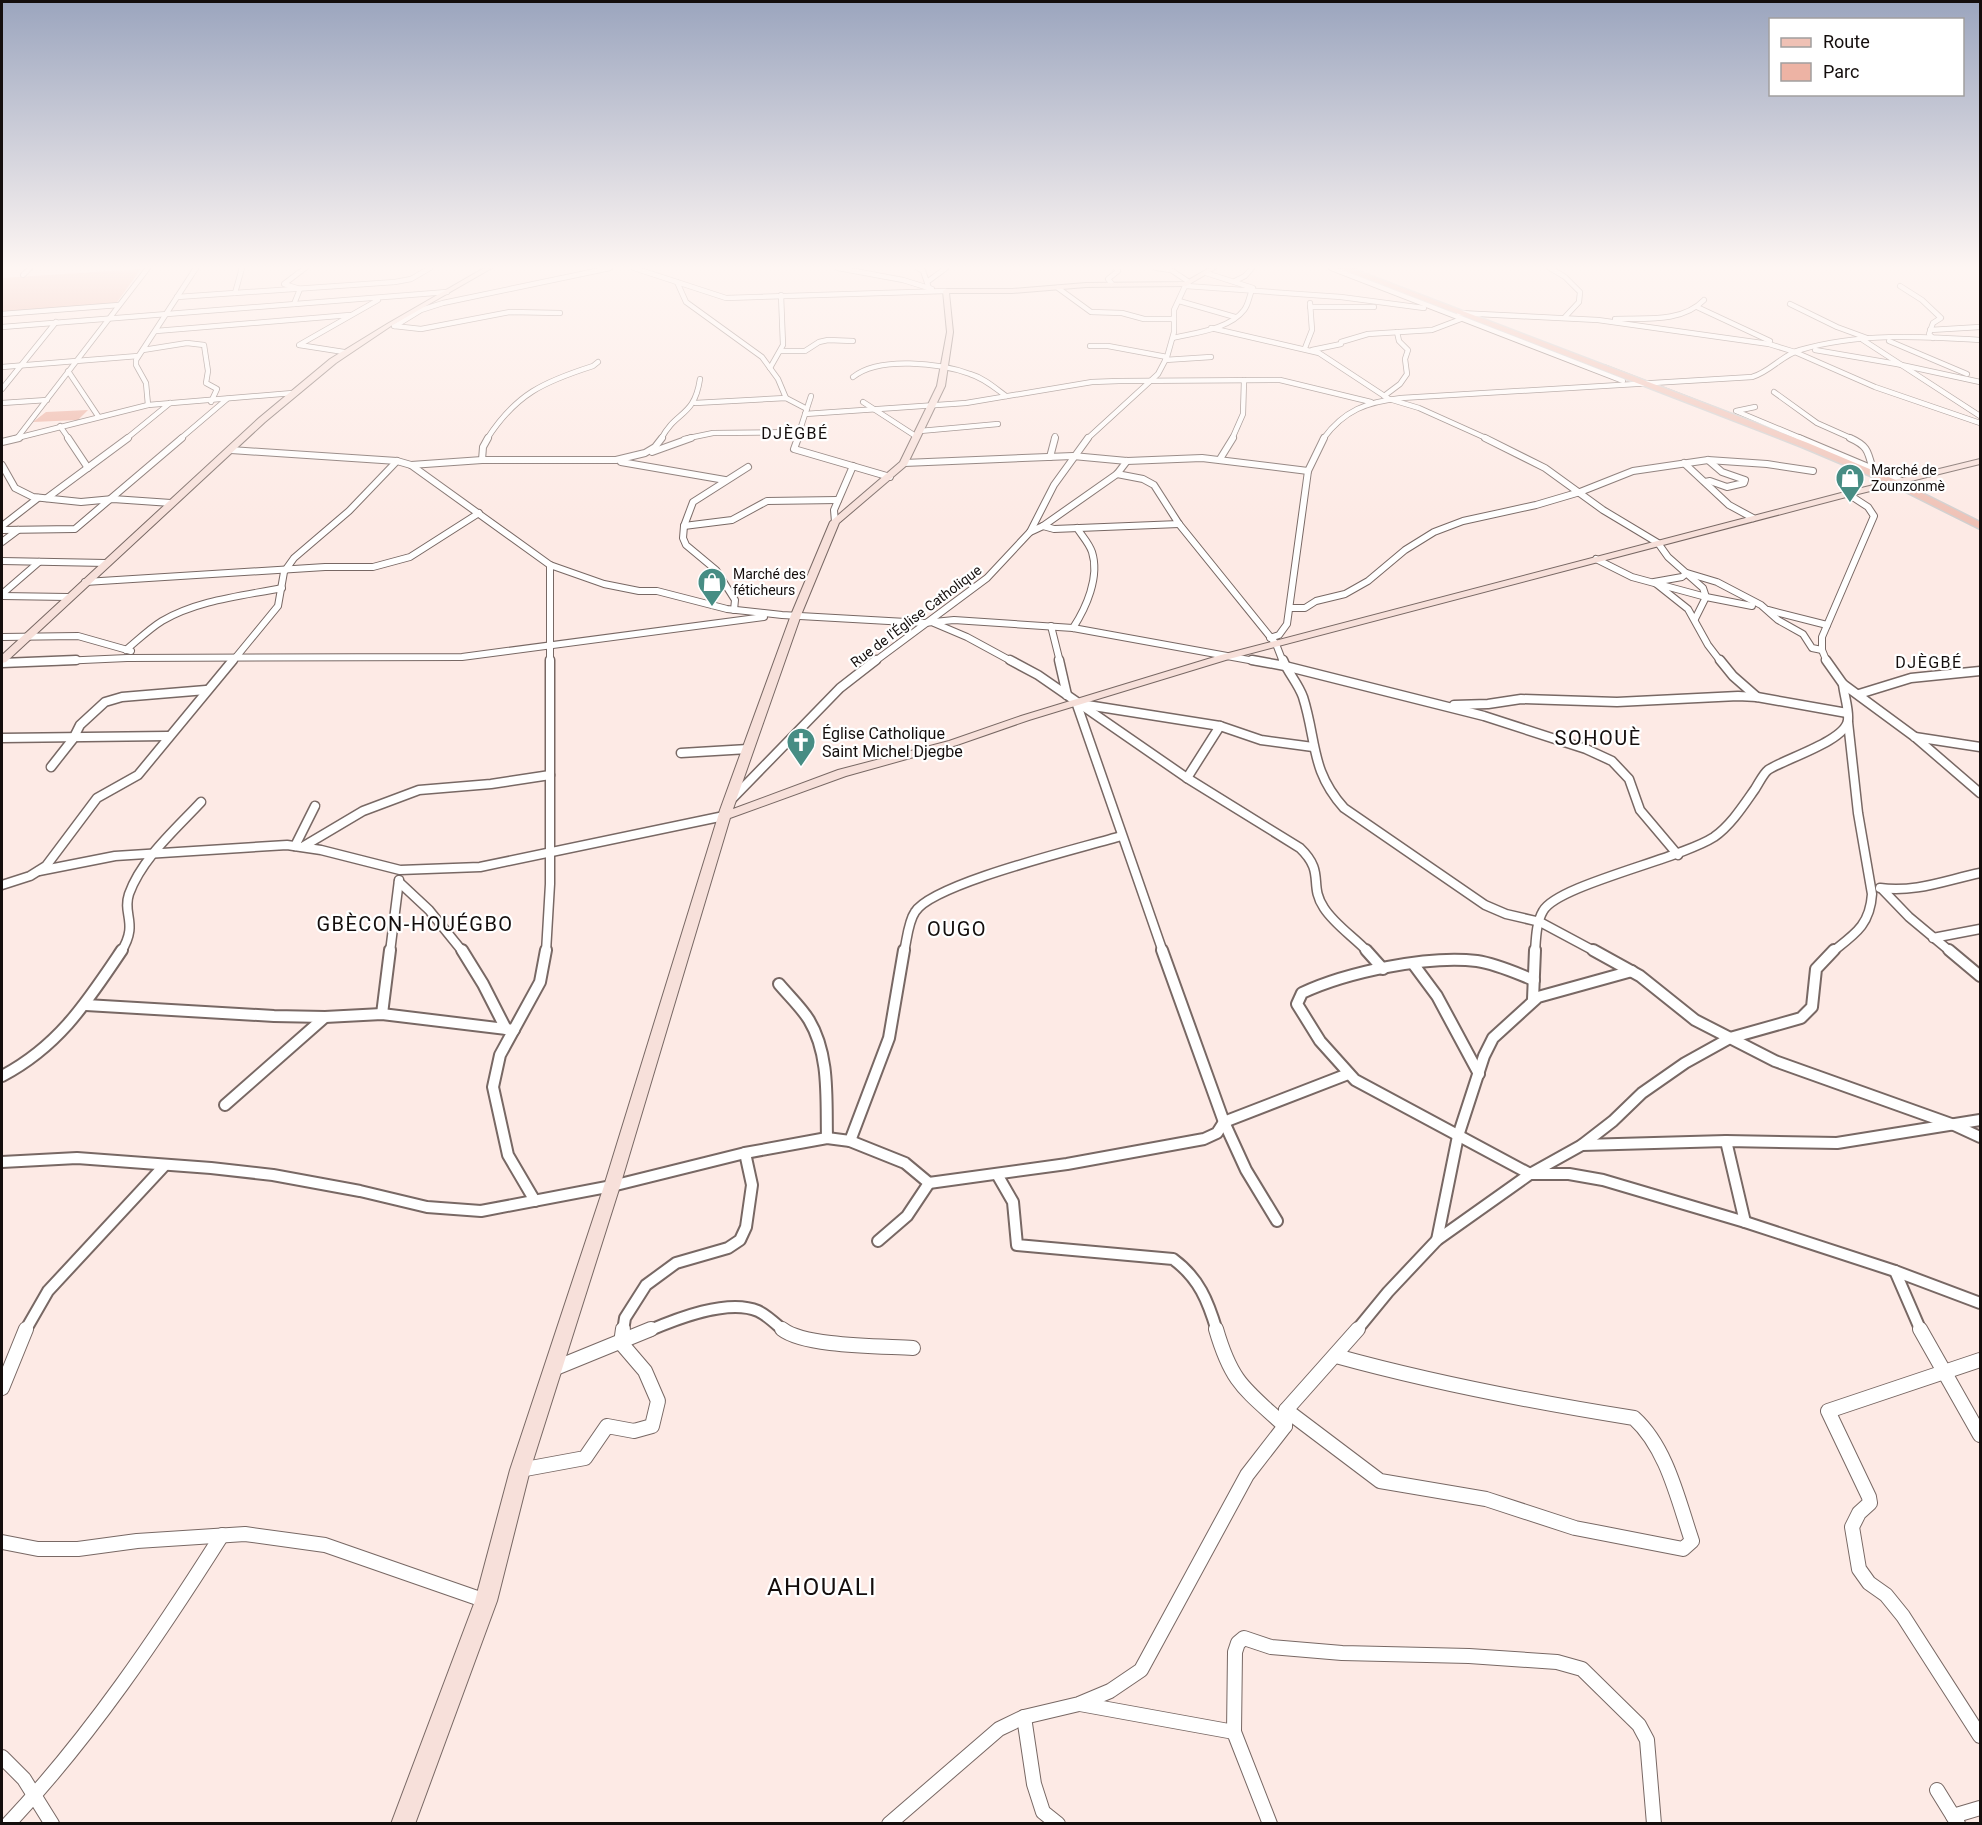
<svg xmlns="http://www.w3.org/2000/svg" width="1982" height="1825" viewBox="0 0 1982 1825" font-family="Roboto,sans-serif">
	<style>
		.green { fill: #edb3a4 }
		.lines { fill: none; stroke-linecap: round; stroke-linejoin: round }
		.stream { stroke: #c88e7f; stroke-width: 1.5 }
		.street-far4-casing { stroke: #786864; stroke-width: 6 }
		.street-far3-casing { stroke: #786864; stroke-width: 8 }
		.street-far2-casing { stroke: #786864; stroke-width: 11 }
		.street-far1-casing { stroke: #786864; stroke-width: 14 }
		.street-casing { stroke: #786864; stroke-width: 16 }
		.secondary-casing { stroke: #786864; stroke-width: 2 }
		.primary-casing { stroke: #d0cfcf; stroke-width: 3 }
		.street-far4 { stroke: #fff; stroke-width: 4.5 }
		.street-far3 { stroke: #fff; stroke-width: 6 }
		.street-far2 { stroke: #fff; stroke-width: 8 }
		.street-far1 { stroke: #fff; stroke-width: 10 }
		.street { stroke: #fff; stroke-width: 14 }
		.secondary { fill: #f7e0da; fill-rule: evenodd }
		.primary { fill: #efc1b5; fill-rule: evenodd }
		.labels { text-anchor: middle; stroke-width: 4.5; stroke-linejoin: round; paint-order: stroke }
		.far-poi-label { font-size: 14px; fill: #140e0d; stroke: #fff; text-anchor: start }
		.far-street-label { font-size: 14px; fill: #140e0d; stroke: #fff }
		.far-quarter-label { font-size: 16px; letter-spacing: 1.5px; fill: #140e0d; stroke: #fff }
		.poi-label { font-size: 16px; fill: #140e0d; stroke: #fff; text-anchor: start }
		.quarter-label { font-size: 20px; letter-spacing: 1.5px; fill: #140e0d; stroke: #fff }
		.near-quarter-label { font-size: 24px; letter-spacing: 1.5px; fill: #140e0d; stroke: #fff }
	</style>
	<rect width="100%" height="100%" fill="#fdeae5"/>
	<!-- green -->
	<g class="green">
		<path d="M 141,269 L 115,305 L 2,313 L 2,278 Z"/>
		<path d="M 88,410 L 78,420 L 33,422 L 46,412 Z"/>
	</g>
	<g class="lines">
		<!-- stream -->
		<g class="stream">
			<path d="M 1605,365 L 1649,382"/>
			<path d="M 1655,384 L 1789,436"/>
		</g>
		<!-- street-far4 casing -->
		<g class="street-far4-casing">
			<g id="street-far4">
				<path d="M 634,268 L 726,298 L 946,291"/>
				<path d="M 838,268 L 903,280 L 932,289"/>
				<path d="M 918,268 L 923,271 L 929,288"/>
				<path d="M 1156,268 L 1171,270 L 1189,282"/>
				<path d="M 1331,268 L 1623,381"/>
				<path d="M 1550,268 L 1565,277 L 1580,292 L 1579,302 L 1565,317"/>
				<path d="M 23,275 L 30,268"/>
				<path d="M 1235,281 L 1245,276 L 1252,268"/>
				<path d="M 677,282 L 686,302 L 762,357 L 778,379 L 786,398"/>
				<path d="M 927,282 L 946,268"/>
				<path d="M 1112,284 L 1108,279 L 1118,271 L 1116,268"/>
				<path d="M 1186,286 L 1341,297 L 1424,308"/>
				<path d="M 1900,286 L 1922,300 L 1941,318 L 1933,323 L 1929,334 L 1933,338"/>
				<path d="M 1058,288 L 1091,312 L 1122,313 L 1144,319 L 1174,319"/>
				<path d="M 235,293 L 242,268"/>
				<path d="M 177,297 L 395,282 L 411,279 L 430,268"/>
				<path d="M 1179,301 L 1235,317"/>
				<path d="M 294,304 L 300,289 L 284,284 L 305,268"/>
				<path d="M 1790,304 L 1837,327 L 1867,338"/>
				<path d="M 1310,307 L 1374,307"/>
				<path d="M 1697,307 L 1770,341"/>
				<path d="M 1459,313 L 1598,320 L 1769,344 L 1795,352 L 1875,387 L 1980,423"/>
				<path d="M 2,314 L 119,305"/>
				<path d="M 1615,319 C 1644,318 1682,323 1704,300"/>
				<path d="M 394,326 L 421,329 L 510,312 L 560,313"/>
				<path d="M 395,326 L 421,310 L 443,303 L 610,268"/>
				<path d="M 2,327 L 447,292"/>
				<path d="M 1211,328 L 1319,353 L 1389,399 L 1419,408 L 1488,439"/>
				<path d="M 1930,330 L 1980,327"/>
				<path d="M 156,331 L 350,315"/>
				<path d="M 1173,338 C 1194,333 1230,329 1244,310 C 1249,304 1249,295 1253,288 L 1206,273"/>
				<path d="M 1863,340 L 1980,416"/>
				<path d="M 1889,341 L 1967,374"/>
				<path d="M 1090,346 L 1108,346 L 1167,357"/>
				<path d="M 1305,348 L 1312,330 L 1310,303"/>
				<path d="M 143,350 L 187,343 L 204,345 L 208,371 L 206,383 L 217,389 L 211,402"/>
				<path d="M 1312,350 L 1341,344 L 1341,342 L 1368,334 L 1432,330 L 1461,319"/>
				<path d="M 1815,350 L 1897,364 L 1980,382"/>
				<path d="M 781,351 L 805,351 L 819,342 L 828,340 L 853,341"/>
				<path d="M 344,352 L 299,345 L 378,300"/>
				<path d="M 1165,360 L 1211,357"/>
				<path d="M 2,367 L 138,356"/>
				<path d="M 770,368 L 783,345 L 781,295"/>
				<path d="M 68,371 L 98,416"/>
				<path d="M 853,377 C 879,356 940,363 970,374 C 984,378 995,388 1006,396"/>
				<path d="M 2,389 L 56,322"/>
				<path d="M 1774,392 L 1817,423 L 1853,439"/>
				<path d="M 1384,396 L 1400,384 L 1407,374 L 1405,359 L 1408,350 L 1399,341 L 1397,332"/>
				<path d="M 863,402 L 917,437"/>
				<path d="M 2,403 L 47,400"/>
				<path d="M 695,403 L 786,398 L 807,409"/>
				<path d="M 148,405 L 146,383 L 136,365 L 136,360 L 196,268"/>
				<path d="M 1755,407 L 1736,411 L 1803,439"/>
				<path d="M 805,414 L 966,403 L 1092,382 L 1119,381 L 1280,380 L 1371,402"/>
				<path d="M 60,426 L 69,439"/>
				<path d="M 920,431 L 998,424"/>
				<path d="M 18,437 L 148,268"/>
				<path d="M 13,439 L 148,405 L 293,393"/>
				<path d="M 126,439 L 170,403"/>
				<path d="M 180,439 L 227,399"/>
				<path d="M 487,439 C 516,394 543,382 593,366 L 598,362"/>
				<path d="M 661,439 C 676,410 694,418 700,379"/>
				<path d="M 684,439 L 713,433 L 800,432"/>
				<path d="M 797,439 L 811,396"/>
				<path d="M 1054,439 L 1055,436"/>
				<path d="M 1087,439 L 1158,374 L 1167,357 L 1174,332 L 1174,310 L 1186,284"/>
				<path d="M 1232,439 L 1243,414 L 1244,380"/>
				<path d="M 1323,439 C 1344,410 1367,402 1401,398 L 1752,377 C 1770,372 1782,355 1800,350 C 1857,333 1921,336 1980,340"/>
			</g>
		</g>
		<!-- street-far3 casing -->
		<g class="street-far3-casing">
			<g id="street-far3">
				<path d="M 68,438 L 88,468"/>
				<path d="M 798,438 L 794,449 L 890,477"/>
				<path d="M 1485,438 L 1545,468 L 1603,510 L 1658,543 L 1668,557 L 1703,588 L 1706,597 L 1695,619"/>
				<path d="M 1799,438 L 1904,482"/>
				<path d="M 1850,438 C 1866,445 1868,450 1872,467"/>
				<path d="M 2,442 L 19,438"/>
				<path d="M 231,450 L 397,461 L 411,465 L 550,565 L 604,584 L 639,591 L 657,591 L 727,609 L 782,615 L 924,623 L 954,620 L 1073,628 L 1260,662"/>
				<path d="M 652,452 L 691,438"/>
				<path d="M 1050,457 L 1055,438"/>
				<path d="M 1220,459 L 1233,438"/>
				<path d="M 482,460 L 483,447 L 488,438"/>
				<path d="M 621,462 L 725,480"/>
				<path d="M 904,463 L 1073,456 L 1127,461 L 1202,458 L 1308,471"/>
				<path d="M 1684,463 L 1729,505 L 1753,518"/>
				<path d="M 2,465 L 15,488 L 33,497 L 81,502 L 113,499 L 171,503"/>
				<path d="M 411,465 L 482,460 L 616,460 L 645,453 L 655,447 L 662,438"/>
				<path d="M 1117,474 L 1143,479 L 1154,485 L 1179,524 L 1276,644 L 1283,662"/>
				<path d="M 1705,482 L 1710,481 L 1727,487 L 1744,483 L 1745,480 L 1722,472 L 1708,460"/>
				<path d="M 47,498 L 128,438"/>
				<path d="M 835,522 L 834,510 L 853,466"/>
				<path d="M 2,526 L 38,498"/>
				<path d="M 684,526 L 732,520 L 767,501 L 838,500"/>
				<path d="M 1043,526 L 1054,529 L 1179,524"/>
				<path d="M 2,530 L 75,529 L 182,438"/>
				<path d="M 1030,532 L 1054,485 L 1088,438"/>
				<path d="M 2,542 L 18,530"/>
				<path d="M 1596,559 L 1632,577 L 1706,597 L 1752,606"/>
				<path d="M 2,561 L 106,563"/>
				<path d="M 550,565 L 550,662"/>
				<path d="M 85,582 L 325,567 L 373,567 L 410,557 L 479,513"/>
				<path d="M 2,594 L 39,562"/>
				<path d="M 2,596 L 68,597"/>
				<path d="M 1290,608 L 1305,608 L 1316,601 L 1345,594 L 1368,581 L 1405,550 L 1434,532 L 1463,521 L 1536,505 L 1580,492 L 1633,471 L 1708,460 L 1767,464 L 1813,471"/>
				<path d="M 734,610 L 735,600 L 716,570 L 686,545 L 683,538 L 684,526 L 693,502 L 748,467"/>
				<path d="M 1768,610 L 1827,625"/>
				<path d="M 934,623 L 967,637 L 1013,662"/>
				<path d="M 1051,626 L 1060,662"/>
				<path d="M 1073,628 C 1086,608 1100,577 1092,552 C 1089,543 1082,536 1077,528"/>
				<path d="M 2,637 L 78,636 L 131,651"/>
				<path d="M 1270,638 L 1279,635 L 1287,624 L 1308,471 L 1324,438"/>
				<path d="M 126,650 C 138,640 149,629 162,621 C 198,600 242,596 282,588"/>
				<path d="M 39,662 L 127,658 L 462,657 L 764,617"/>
				<path d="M 232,662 L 278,606 L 284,572 L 294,558 L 349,511 L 397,461"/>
				<path d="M 874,662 L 987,578 L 1030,532 L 1043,526 L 1117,474 L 1127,461"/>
				<path d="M 1721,662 L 1708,645 L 1688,609 L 1654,582 L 1682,577 L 1687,573 L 1717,582 L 1761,605 L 1778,620 L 1803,634 L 1812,648 L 1822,650"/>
				<path d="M 1827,662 L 1822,650 L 1822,637 L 1874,516 L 1868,507 L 1848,494"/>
			</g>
		</g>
		<!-- street-far2 casing -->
		<g class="street-far2-casing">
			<g id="street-far2">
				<path d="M 1010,660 L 1038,675 L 1187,778 L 1300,848 C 1326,873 1308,884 1324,908 C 1335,925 1354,937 1368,952"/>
				<path d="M 1059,660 L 1067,695"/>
				<path d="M 1252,660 L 1285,666 L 1484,716 L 1586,749 L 1612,761 L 1629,779 L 1640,810 L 1678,855"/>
				<path d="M 1283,660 C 1288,673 1298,683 1303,697 C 1317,741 1310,770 1344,808 L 1485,905 L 1506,914 L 1540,922 L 1596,952"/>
				<path d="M 1720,660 L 1733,676 L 1757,697"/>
				<path d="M 1826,660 L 1843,684 L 1915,737 L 1980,793"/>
				<path d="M 2,663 L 76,660"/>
				<path d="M 1859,694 L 1911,678 L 1980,671"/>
				<path d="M 1076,702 L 1163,952"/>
				<path d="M 1087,705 L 1220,726 L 1261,740 L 1313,747"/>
				<path d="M 1454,705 L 1488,704 L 1521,699 L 1617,702 L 1738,696 L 1757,697 L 1847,713"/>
				<path d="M 1915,737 L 1980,747"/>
				<path d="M 2,738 L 168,736"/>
				<path d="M 681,753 L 748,749"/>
				<path d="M 51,767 L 73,739 L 80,725 L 105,702 L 122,697 L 206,690"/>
				<path d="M 1187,778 L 1220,726"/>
				<path d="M 730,801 L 840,688 L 876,660"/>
				<path d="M 295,846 L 315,806"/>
				<path d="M 304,846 L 363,811 L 419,790 L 491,784 L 550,775"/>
				<path d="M 39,871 L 115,856 L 287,845 L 321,850 L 400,870 L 480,867 L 724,816"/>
				<path d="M 399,882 L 429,910 L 463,952"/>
				<path d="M 2,885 L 30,876 L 46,866 L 97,798 L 138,775 L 233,660"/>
				<path d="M 1880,888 C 1915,893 1946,880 1980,873"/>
				<path d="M 1882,889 L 1909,917 L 1951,952"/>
				<path d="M 1933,938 L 1980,929"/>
				<path d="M 121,952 C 139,923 122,915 129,894 C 142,858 176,829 201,802"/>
				<path d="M 390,952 L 399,880"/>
				<path d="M 546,952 L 550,884 L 550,660"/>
				<path d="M 904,952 C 907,940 908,922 915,912 C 933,883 1082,848 1121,836"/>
				<path d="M 1535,952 C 1536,939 1536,923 1543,911 C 1557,885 1680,859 1714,837 C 1731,825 1743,806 1755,789 C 1759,783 1763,774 1768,770 C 1784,759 1846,741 1848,720 C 1849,709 1844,695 1843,684"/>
				<path d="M 1832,952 C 1855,934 1870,925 1872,894 L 1858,813 L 1848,722"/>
			</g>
		</g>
		<!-- street-far1 casing -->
		<g class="street-far1-casing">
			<g id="street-far1">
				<path d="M 462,950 L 483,984 L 506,1029"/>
				<path d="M 1162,950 L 1224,1122 L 1246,1170 L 1277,1221"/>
				<path d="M 1366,950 L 1383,969"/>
				<path d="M 1593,950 L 1640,976 L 1695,1020 L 1775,1061 L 1954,1125 L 1980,1137"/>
				<path d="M 1949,950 L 1980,976"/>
				<path d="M 1414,965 L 1437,996 L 1479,1074"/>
				<path d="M 1534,980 C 1516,973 1497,964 1477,961 C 1428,955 1347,972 1302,993 L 1297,1004 L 1320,1041 L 1355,1080 L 1530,1174 L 1569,1174 L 1603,1180 L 1745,1222 L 1895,1271 L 1980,1303"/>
				<path d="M 779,984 C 789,996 801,1007 809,1020 C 830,1055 826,1099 827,1138"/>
				<path d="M 1533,999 L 1535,950"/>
				<path d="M 86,1005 L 274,1016 L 325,1017 L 382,1014 L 514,1030"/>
				<path d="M 382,1014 L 390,950"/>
				<path d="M 2,1076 C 59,1046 87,1002 122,950"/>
				<path d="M 225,1105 L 325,1017"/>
				<path d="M 850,1141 L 889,1038 L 904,950"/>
				<path d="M 1726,1141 L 1745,1222"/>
				<path d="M 1582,1145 L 1726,1141 L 1837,1143 L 1980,1120"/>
				<path d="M 2,1162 L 77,1158 L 211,1168 L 273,1175 L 360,1191 L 427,1207 L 481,1211 L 612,1186 L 745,1153 L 827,1138 L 850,1141 L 905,1163 L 929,1183 L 907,1216 L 878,1241"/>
				<path d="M 998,1176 L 1013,1202 L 1017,1245 L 1173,1259 C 1199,1278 1208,1301 1217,1331"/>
				<path d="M 929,1183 L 1067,1164 L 1204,1139 L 1217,1133 L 1224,1122 L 1348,1074"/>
				<path d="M 535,1201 L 508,1155 L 493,1087 L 500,1055 L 540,982 L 546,950"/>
				<path d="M 1437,1240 L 1458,1136 L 1484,1056 L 1493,1038 L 1538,997 L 1632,971"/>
				<path d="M 1895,1271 L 1921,1331"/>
				<path d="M 25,1331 L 48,1291 L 165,1165"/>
				<path d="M 623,1331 L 625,1318 L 646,1285 L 676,1263 L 728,1248 L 740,1240 L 746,1227 L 752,1185 L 745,1153"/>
				<path d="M 648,1331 C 676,1319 728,1298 758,1311 C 767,1315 776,1324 784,1331"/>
				<path d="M 1356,1331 L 1388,1292 L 1437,1240 L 1530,1174 L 1582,1145 L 1613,1121 L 1642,1093 L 1685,1063 L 1730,1038 L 1801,1018 L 1812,1007 L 1816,969 L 1834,950"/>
			</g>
		</g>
		<!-- street casing -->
		<g class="street-casing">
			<g id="street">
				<path d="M 782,1329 C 805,1347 882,1346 913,1348"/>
				<path d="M 1216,1329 C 1232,1384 1245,1389 1285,1426"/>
				<path d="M 1920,1329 L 1980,1435"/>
				<path d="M 1980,1360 L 1828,1411 L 1869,1497 L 1870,1503 L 1859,1513 L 1852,1527 L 1859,1569 L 1869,1583 L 1886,1595 L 1903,1616 L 1980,1736"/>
				<path d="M 553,1369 L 651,1329"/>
				<path d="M 2,1388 L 26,1329"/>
				<path d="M 1286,1410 L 1380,1481 L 1486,1499 L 1575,1528 L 1683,1549 L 1692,1541 C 1678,1500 1667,1448 1634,1418 C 1533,1402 1434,1383 1336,1356"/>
				<path d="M 520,1470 L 585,1458 L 607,1426 L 634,1431 L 652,1426 L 658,1401 L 645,1371 L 621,1343 L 623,1329"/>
				<path d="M 2,1542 L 38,1549 L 78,1549 L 137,1541 L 245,1534 L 325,1545 L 486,1601"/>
				<path d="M 1080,1704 L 1234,1732"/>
				<path d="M 1024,1717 L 1034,1784 L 1043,1812 L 1058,1824"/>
				<path d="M 2,1757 L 24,1779 L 52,1824"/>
				<path d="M 1937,1790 L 1958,1824"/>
				<path d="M 1953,1816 L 1980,1808"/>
				<path d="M 8,1824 C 90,1737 158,1636 222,1535"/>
				<path d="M 889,1824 L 999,1729 L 1024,1717 L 1079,1704 L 1110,1691 L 1141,1670 L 1247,1475 L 1285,1426 L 1286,1410 L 1358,1329"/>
				<path d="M 1270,1824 L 1234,1732 L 1235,1652 L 1238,1643 L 1244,1638 L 1271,1647 L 1342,1653 L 1469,1656 L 1557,1662 L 1582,1669 L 1639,1725 L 1647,1740 L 1654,1824"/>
			</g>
		</g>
		<!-- secondary casing -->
		<g class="secondary-casing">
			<g id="secondary">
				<path d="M 484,268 L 492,268 L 391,326 L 336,363 L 265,422 L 6,662 L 2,663 L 2,655 L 259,418 L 330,359 L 387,324 Z"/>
				<path d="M 1209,268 L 1217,268 L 1186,286 L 1086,287 L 1012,293 L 949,293 L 953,332 L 945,386 L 907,465 L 839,523 L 801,615 L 733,809 L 838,770 L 949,741 L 1021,716 L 1221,655 L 1845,492 L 1980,459 L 1980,464 L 1850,496 L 1229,659 L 1029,720 L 957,745 L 846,776 L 730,818 L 620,1186 L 530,1470 L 497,1601 L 415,1824 L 391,1824 L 475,1601 L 510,1470 L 604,1186 L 720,810 L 791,615 L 830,522 L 900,462 L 937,386 L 947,332 L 943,291 L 946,289 L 1012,289 L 1086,283 L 1185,282 Z"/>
			</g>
		</g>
		<!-- primary casing -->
		<g class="primary-casing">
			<path id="primary" d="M 1340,268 L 1350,268 L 1808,443 L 1898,481 L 1980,522 L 1980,529 L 1892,485 L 1802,447 Z"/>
		</g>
		<!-- street-far4 -->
		<use href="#street-far4" class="street-far4"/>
		<!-- street-far3 -->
		<use href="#street-far3" class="street-far3"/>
		<!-- street-far2 -->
		<use href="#street-far2" class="street-far2"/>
		<!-- street-far1 -->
		<use href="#street-far1" class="street-far1"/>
		<!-- street -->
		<use href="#street" class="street"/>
		<!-- secondary -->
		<use href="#secondary" class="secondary"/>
		<!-- primary -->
		<use href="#primary" class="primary"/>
	</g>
	<!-- sky -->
	<linearGradient id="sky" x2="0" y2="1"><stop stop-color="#9ba5be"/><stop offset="0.51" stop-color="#fef6f3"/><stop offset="1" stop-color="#fef6f3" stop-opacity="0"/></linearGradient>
	<rect width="1982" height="524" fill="url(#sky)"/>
	<!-- icons -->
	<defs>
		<g id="shop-pin" transform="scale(1.5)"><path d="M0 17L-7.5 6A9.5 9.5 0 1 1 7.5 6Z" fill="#478d84" stroke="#fff"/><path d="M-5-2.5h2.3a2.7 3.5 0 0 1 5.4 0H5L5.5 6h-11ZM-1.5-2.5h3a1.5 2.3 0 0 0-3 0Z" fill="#fff"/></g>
		<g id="church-pin" transform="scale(1.5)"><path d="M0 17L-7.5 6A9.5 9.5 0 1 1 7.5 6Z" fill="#478d84" stroke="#fff"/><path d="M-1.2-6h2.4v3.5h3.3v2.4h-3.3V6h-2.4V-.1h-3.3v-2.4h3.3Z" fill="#fff"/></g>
	</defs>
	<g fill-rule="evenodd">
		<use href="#shop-pin" x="1850" y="478"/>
		<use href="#shop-pin" x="712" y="582"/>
		<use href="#church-pin" x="801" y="742"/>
	</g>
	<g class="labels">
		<!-- far-poi labels -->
		<g class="far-poi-label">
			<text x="1871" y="475">Marché de<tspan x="1871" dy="16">Zounzonmè</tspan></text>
			<text x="733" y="579">Marché des<tspan x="733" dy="16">féticheurs</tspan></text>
		</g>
		<!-- far-street labels -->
		<g class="far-street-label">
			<text transform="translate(916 616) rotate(-37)" y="5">Rue de l'Église Catholique</text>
		</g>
		<!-- far-quarter labels -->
		<g class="far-quarter-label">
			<text x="795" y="439">DJÈGBÉ</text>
			<text x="1929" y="668">DJÈGBÉ</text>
		</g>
		<!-- poi labels -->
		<g class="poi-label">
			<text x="822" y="739">Église Catholique<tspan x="822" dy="18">Saint Michel Djegbe</tspan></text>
		</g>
		<!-- quarter labels -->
		<g class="quarter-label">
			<text x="1598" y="745">SOHOUÈ</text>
			<text x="415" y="931">GBÈCON-HOUÉGBO</text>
			<text x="957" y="936">OUGO</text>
		</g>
		<!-- near-quarter labels -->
		<g class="near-quarter-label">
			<text x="822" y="1595">AHOUALI</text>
		</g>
	</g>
	<!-- border -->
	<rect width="1982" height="1825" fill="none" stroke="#140e0d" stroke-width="6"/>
	<!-- legend -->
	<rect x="1769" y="18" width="195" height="78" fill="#ffffff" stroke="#a19f9e" stroke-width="1.5"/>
	<rect x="1781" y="38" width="30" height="9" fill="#efc1b5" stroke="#a19f9e" stroke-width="1.5"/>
	<text x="1823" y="48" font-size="18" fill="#140e0d">Route</text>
	<rect x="1781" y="63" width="30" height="18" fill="#edb3a4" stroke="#a19f9e" stroke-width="1.5"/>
	<text x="1823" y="78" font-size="18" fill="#140e0d">Parc</text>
</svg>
